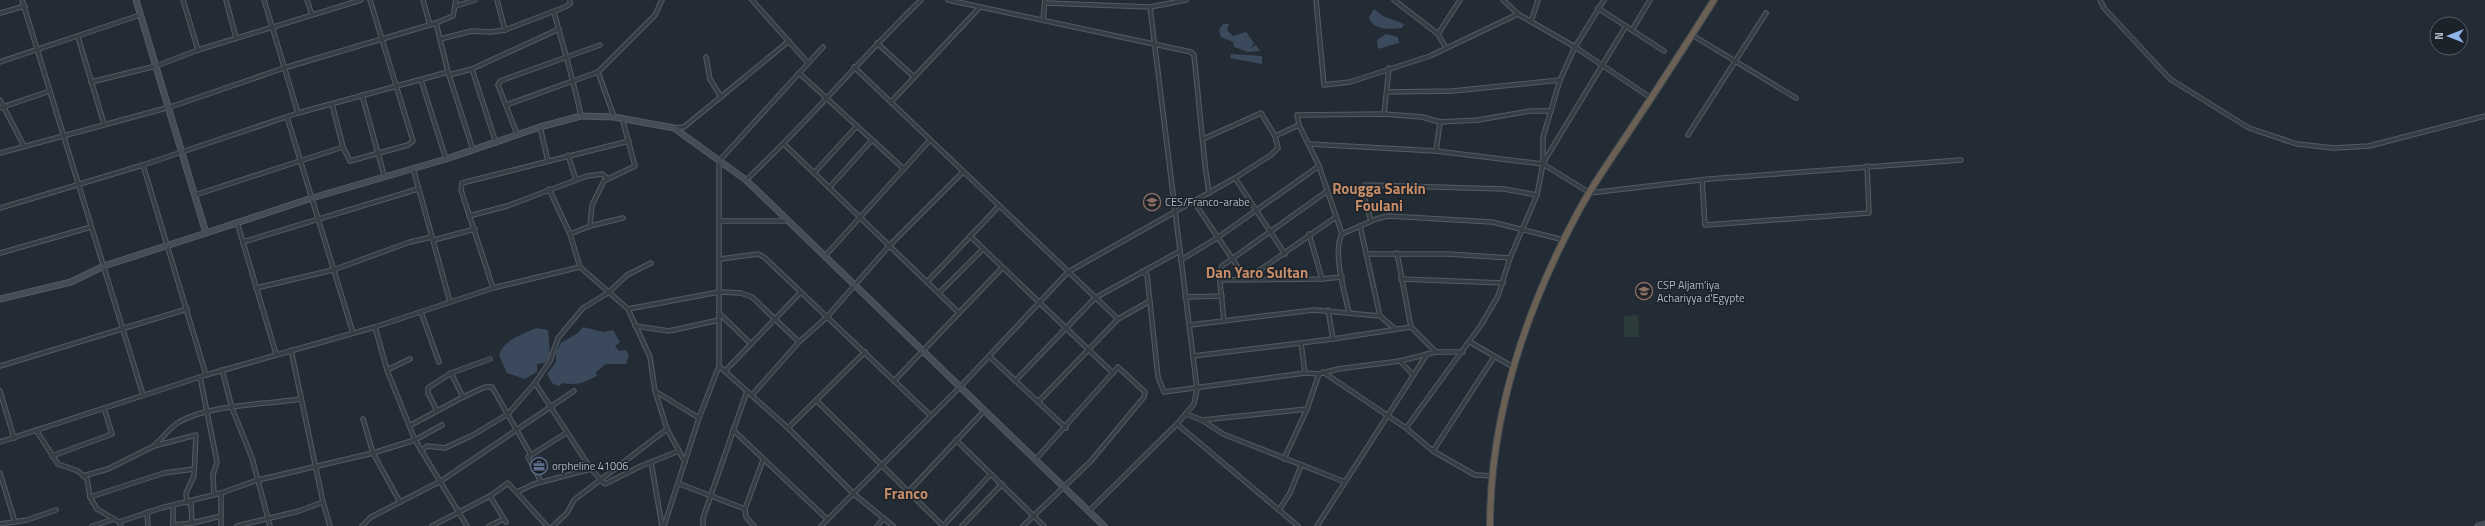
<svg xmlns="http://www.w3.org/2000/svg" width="2485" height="526" viewBox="0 0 2485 526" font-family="'Titillium Web',sans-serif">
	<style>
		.green { fill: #2a3b3a }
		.water { fill: #3a4a5c }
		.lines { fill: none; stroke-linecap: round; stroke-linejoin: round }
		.street-casing { stroke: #535b63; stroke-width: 5.5 }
		.secondary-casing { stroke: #535b63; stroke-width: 7 }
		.highway-casing { stroke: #404850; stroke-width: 8 }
		.street { stroke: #363d45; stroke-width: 3.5 }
		.secondary { stroke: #444c58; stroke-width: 5 }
		.highway { stroke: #6a6054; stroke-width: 6 }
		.labels { text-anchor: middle; stroke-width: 3; stroke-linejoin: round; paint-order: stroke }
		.poi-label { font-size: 11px; fill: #b0b8c2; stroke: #1b222a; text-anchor: start }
		.district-label { font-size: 15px; font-weight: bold; fill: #c58c68; stroke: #1b222a }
	</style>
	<rect width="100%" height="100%" fill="#232b34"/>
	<!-- green -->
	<path class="green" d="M 1638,315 L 1639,337 L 1624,337 L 1624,316 Z"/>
	<!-- water -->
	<g class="water">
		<path d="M 1374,9 L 1383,16 L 1404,24 L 1402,28 C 1391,29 1372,31 1369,17 Z"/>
		<path d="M 1223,24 L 1229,24 L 1227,30 L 1233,36 L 1246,32 L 1254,43 L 1251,48 L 1256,45 L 1260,51 L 1248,52 L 1234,47 L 1233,42 L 1221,37 L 1219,30 Z"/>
		<path d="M 1386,34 L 1398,37 L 1399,43 L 1378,49 L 1377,40 Z"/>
		<path d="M 1231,54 L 1262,56 L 1262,64 L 1230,58 Z"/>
		<path d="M 583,327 L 603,332 L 613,330 L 620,342 L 615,346 L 619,351 L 626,350 L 629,356 L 626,364 L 606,364 L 596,372 L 597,376 C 585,382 577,386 563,383 L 559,386 L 553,384 L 547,374 L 556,362 L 556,353 L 561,343 L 578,333 Z"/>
		<path d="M 536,328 L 548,330 L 550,357 L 544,363 L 537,364 L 537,372 L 525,379 L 507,373 L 499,355 C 505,339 521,335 536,328 Z"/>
	</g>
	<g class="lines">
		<!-- street casing -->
		<g class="street-casing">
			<g id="street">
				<path d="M 22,0 L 143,395"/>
				<path d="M 183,0 L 198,50"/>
				<path d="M 226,0 L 236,38"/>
				<path d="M 264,0 L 298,113"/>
				<path d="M 307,0 L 312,15"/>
				<path d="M 423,0 L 430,25"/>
				<path d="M 497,0 L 505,30"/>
				<path d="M 752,0 L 808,63"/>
				<path d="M 948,0 L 1191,52 L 1194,55 L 1205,165 L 1209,193"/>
				<path d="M 1316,0 L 1324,85 L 1350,82 L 1430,56 L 1518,14 L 1575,47 L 1651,98"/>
				<path d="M 1394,0 L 1438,34 L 1446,48"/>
				<path d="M 1503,0 L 1518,14"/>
				<path d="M 2100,0 L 2104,8 L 2170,79 L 2249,128 L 2297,144 L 2334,148 L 2369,146 L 2485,116"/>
				<path d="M 1045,3 L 1150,7 L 1186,0"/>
				<path d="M 456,6 L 475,0"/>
				<path d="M 1150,7 L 1197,389 L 1194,404 L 1177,424"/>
				<path d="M 1598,8 L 1664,51"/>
				<path d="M 554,12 C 563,47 574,81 581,116"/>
				<path d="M 0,13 L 25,6"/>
				<path d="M 1043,20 L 1045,0"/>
				<path d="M 1531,22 L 1538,0"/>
				<path d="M 436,23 L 448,72"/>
				<path d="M 1632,30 L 1650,0"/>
				<path d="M 1438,34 L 1460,0"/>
				<path d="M 1692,35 L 1796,98"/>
				<path d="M 78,37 L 104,124"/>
				<path d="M 440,39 L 472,31 L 491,32 L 505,30 L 565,7 L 570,4 L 570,0"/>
				<path d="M 877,43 L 914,77"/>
				<path d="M 706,57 L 710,79 L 721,97"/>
				<path d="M 0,62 L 140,15"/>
				<path d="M 854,67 L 1118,319"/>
				<path d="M 472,69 L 496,143"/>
				<path d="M 598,72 L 614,117"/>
				<path d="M 799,73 L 904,169"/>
				<path d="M 449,75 L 472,69 L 559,29"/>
				<path d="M 421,80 L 446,159"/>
				<path d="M 91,82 L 156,66 L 198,50 L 361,0"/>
				<path d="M 1387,92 L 1453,91 L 1560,80"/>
				<path d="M 362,95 L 384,175"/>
				<path d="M 0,100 L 24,146"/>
				<path d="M 891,102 L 980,7"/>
				<path d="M 332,104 L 343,147 L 350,161 L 408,145 L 413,141 L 370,0"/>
				<path d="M 506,105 L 598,72 L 655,15 L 662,0"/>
				<path d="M 0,108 L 50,91"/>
				<path d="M 1384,114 L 1389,68"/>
				<path d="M 287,117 L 353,333"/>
				<path d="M 540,127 L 548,161"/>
				<path d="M 674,128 L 684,127 L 789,41"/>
				<path d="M 517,134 L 498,85 L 500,81 L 600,45"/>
				<path d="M 1688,135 L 1766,13"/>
				<path d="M 1275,136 L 1299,125"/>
				<path d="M 784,144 L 959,313"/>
				<path d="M 1309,144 L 1436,151 L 1543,164 L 1590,193 L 1709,179 L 1961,160"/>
				<path d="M 1436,151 L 1440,122"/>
				<path d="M 0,153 L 170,107 L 284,68 L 436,23 L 453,16 L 456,0"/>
				<path d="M 568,155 L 576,180"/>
				<path d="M 1543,163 L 1626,26"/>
				<path d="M 143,165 L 206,375"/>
				<path d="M 413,168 L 450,302"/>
				<path d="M 814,173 L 857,126"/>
				<path d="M 1235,178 L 1285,254"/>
				<path d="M 746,180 C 807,123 861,58 921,0"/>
				<path d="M 1702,180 L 1705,225 L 1869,213 L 1867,166"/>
				<path d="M 829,188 L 872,140"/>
				<path d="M 549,189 L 570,234 L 580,267"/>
				<path d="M 195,195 L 343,147"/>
				<path d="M 1194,202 L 1246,279"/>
				<path d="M 0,208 L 143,165 L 298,113 L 448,72 L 473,150"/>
				<path d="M 469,216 L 507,206 L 587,176 L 602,174 L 607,178"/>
				<path d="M 720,221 L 789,221"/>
				<path d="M 1371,221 L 1362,189 L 1365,185 L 1504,189 L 1537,195"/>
				<path d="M 237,222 L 276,354"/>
				<path d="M 590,226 L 592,205 L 604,181 L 635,166 L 622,118"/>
				<path d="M 1360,226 L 1380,316 L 1395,329"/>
				<path d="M 570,234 L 590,226 L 623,218"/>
				<path d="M 1309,234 L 1322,279"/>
				<path d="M 1342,234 L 1319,166 L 1299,125 L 1297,115 L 1384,114 L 1422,117 L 1440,122 L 1478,120 L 1530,111 L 1551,111"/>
				<path d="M 970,236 L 1113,373"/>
				<path d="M 434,240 L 475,229"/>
				<path d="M 243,242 L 418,189"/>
				<path d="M 0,253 L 91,227"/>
				<path d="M 1397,253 L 1411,327 L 1436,352"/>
				<path d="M 1366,254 L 1448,254 L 1510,258"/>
				<path d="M 825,256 L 930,140"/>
				<path d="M 720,259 L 758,254 L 764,257 L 930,415"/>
				<path d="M 1181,260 L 1217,238 L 1319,166"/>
				<path d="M 1142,272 L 1147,275 L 1158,377 L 1164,392 L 1305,373 L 1319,374 L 1338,369 L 1400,361 L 1436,352 L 1463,352"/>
				<path d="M 1247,279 L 1336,217"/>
				<path d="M 1401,279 L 1503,283"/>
				<path d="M 1220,280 L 1322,279 L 1342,277"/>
				<path d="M 927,282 L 999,206"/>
				<path d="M 256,288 L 333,270 L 410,242 L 432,237"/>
				<path d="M 493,288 L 461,190 L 462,183 L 629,141"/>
				<path d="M 939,293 L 983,249"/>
				<path d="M 1185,297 L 1222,296"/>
				<path d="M 628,309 L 650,357 L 655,391 L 667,429 L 679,451"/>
				<path d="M 1328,310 L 1333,339"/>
				<path d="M 421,312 L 439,362"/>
				<path d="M 719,313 L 751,344"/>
				<path d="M 1349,313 C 1345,294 1332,251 1342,234 L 1376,219 L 1388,216 L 1492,222 L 1564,240"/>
				<path d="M 1224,321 L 1219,273 L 1222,266 L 1326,192"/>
				<path d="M 1190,325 L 1314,310 L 1380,316"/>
				<path d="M 635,326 L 669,331 L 719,320"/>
				<path d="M 375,327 L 387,370 L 415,440 L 467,526"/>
				<path d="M 1470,342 L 1513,367"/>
				<path d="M 1301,343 L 1305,373"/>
				<path d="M 291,350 L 323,502 L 330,526"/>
				<path d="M 989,356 L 1066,428"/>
				<path d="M 1193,356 L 1333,339 L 1411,327"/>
				<path d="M 1400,361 L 1412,374"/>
				<path d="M 0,366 L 187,309"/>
				<path d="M 719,366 L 788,428 L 854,494 L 893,526"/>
				<path d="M 222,370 L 232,408 L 252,458 L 270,526"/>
				<path d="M 387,370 L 410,359"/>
				<path d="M 726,370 L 800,293"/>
				<path d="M 1323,372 L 1406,428 L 1433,451 L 1494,357"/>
				<path d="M 451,373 L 463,397 L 485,387 L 492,387 L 531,455"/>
				<path d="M 200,377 L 217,462 L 213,475 L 214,495"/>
				<path d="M 894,381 L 1002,268"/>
				<path d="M 1015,381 L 1095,298 L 1180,251"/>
				<path d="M 535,383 L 591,469"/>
				<path d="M 0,391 L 14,438"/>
				<path d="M 655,391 L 699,418"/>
				<path d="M 752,395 L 799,342 L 827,317 L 889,246 L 963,172"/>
				<path d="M 816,400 L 943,526"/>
				<path d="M 1038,402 L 1118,319 L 1150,301"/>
				<path d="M 437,411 L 428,393 L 428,388 L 451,373 L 490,359"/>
				<path d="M 1186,414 L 1202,420 L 1223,434 L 1345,482"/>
				<path d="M 363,419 L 373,453 L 400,502"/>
				<path d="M 1202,420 L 1307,409"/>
				<path d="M 411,425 L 463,397"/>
				<path d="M 788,428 L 865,352"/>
				<path d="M 1406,428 L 1481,325 L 1498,296 L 1510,258 L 1537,195 L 1543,164 L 1543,137 L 1560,80 L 1575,47 L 1604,0"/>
				<path d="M 36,430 L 58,464 L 78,471 L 87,479 L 90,497 L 97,509 L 119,522 L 121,526"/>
				<path d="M 733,430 L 827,519"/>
				<path d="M 956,440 L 1044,526"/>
				<path d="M 0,442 L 206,375 L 375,327 L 493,288 L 580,267 L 628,309 L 719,292 L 741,293 L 752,297 L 799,342"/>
				<path d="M 155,445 C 162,438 171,427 179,422 C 212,404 263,405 300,399"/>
				<path d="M 421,451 L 427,446 L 445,448 L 473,435 L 508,414 L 535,383 L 550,361 L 558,338 L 583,308 L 608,293 L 627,275 L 651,263"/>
				<path d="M 1433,451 L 1475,475 L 1493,476"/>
				<path d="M 52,456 L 112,434 L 104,408"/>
				<path d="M 1284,459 L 1307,409 L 1319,374"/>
				<path d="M 651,462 L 662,526"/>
				<path d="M 0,473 L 15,522"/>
				<path d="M 83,476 L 108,469 L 154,446 L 196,435 L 194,476 L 186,493 L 187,503"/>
				<path d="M 602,481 L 605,484 L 641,466 L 679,451 L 685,462"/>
				<path d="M 541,482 L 528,457 L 566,433"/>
				<path d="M 680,484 L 745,509"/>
				<path d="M 909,491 L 985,410"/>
				<path d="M 517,492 L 534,484 L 591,469 L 602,481"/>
				<path d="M 490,496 L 506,522"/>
				<path d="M 90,497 L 164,473 L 194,469"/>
				<path d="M 191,502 L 192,523 L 221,516"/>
				<path d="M 173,506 L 173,526"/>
				<path d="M 1279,510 L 1290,493 L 1301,466"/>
				<path d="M 1089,511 L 1177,424 L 1298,526"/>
				<path d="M 147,512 L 148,526"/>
				<path d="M 119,522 L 161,508 L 221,493 L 258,480 L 373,453 L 415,440 L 442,425"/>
				<path d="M 0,524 L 27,520 L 56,510"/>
				<path d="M 173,525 L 192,523"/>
				<path d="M 92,526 L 114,519"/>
				<path d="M 221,526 L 221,493"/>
				<path d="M 237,526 L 299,511 L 323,502"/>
				<path d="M 362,526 L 371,517 L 441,481 L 574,391"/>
				<path d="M 432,526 L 490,496 L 508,483 L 547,526"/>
				<path d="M 489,526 L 504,519"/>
				<path d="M 553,526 L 567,513 L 574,500 L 667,429"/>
				<path d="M 664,526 L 699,418 L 719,366 L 719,161 L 823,47"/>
				<path d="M 703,526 L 703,518 L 747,391"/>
				<path d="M 754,526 L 746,517 L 745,509 L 763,460"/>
				<path d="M 821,526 L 960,387 L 1068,272 L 1235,178 L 1271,155 L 1278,148 L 1275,136 L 1261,113 L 1203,139"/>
				<path d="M 877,526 L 884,518"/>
				<path d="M 943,526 L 991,474"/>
				<path d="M 962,526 L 1002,484"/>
				<path d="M 1023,526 L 1091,461 L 1144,397 L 1145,392 L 1118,367 L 1036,459"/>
				<path d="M 1317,526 L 1427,354"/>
			</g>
		</g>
		<!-- secondary casing -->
		<g class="secondary-casing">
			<g id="secondary">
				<path d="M 136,0 L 206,233 L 312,198 L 446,159 L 540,127 L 581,116 L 614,117 L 674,128 L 746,180 L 1104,526"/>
				<path d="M 0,299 L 71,282 L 104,266 L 206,233"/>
				<path d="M 2478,526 L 2485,524"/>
			</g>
		</g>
		<!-- highway casing -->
		<g class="highway-casing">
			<path id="highway" d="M 1490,526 C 1490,415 1526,309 1578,212 C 1594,182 1614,155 1632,127 C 1660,85 1687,43 1714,0"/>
		</g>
		<!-- street -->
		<use href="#street" class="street"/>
		<!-- secondary -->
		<use href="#secondary" class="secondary"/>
		<!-- highway -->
		<use href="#highway" class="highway"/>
	</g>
	<!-- icons -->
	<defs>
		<g id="school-ring" transform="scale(0.9)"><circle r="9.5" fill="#1b222a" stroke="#8d6e63" stroke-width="1.5"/><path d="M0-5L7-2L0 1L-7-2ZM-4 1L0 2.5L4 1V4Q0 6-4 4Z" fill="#8d6e63"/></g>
		<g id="office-ring" transform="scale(0.9)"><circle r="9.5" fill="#1b222a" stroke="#5c6f8a" stroke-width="1.5"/><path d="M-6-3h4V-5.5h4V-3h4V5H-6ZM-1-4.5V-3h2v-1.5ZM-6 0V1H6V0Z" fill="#5c6f8a"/></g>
	</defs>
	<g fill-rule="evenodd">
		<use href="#school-ring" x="1152" y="202"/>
		<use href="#school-ring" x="1644" y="291"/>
		<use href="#office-ring" x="539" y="466"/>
	</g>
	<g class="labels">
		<!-- poi labels -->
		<g class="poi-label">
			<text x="1165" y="206">CES/Franco-arabe</text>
			<text x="1657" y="289">CSP Aljam'iya<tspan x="1657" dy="13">Achariyya d'Egypte</tspan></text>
			<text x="552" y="470">orpheline 41006</text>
		</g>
		<!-- district labels -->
		<g class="district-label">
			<text x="1379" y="194">Rougga Sarkin<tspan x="1379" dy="17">Foulani</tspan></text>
			<text x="1257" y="278">Dan Yaro Sultan</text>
			<text x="906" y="499">Franco</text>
		</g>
	</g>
	<!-- north arrow -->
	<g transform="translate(2449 36) rotate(270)"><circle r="19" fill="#1b222a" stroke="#575e67"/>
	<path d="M0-3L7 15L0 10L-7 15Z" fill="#8db5ea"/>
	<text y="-6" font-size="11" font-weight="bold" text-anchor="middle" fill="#b0b8c2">N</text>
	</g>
</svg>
